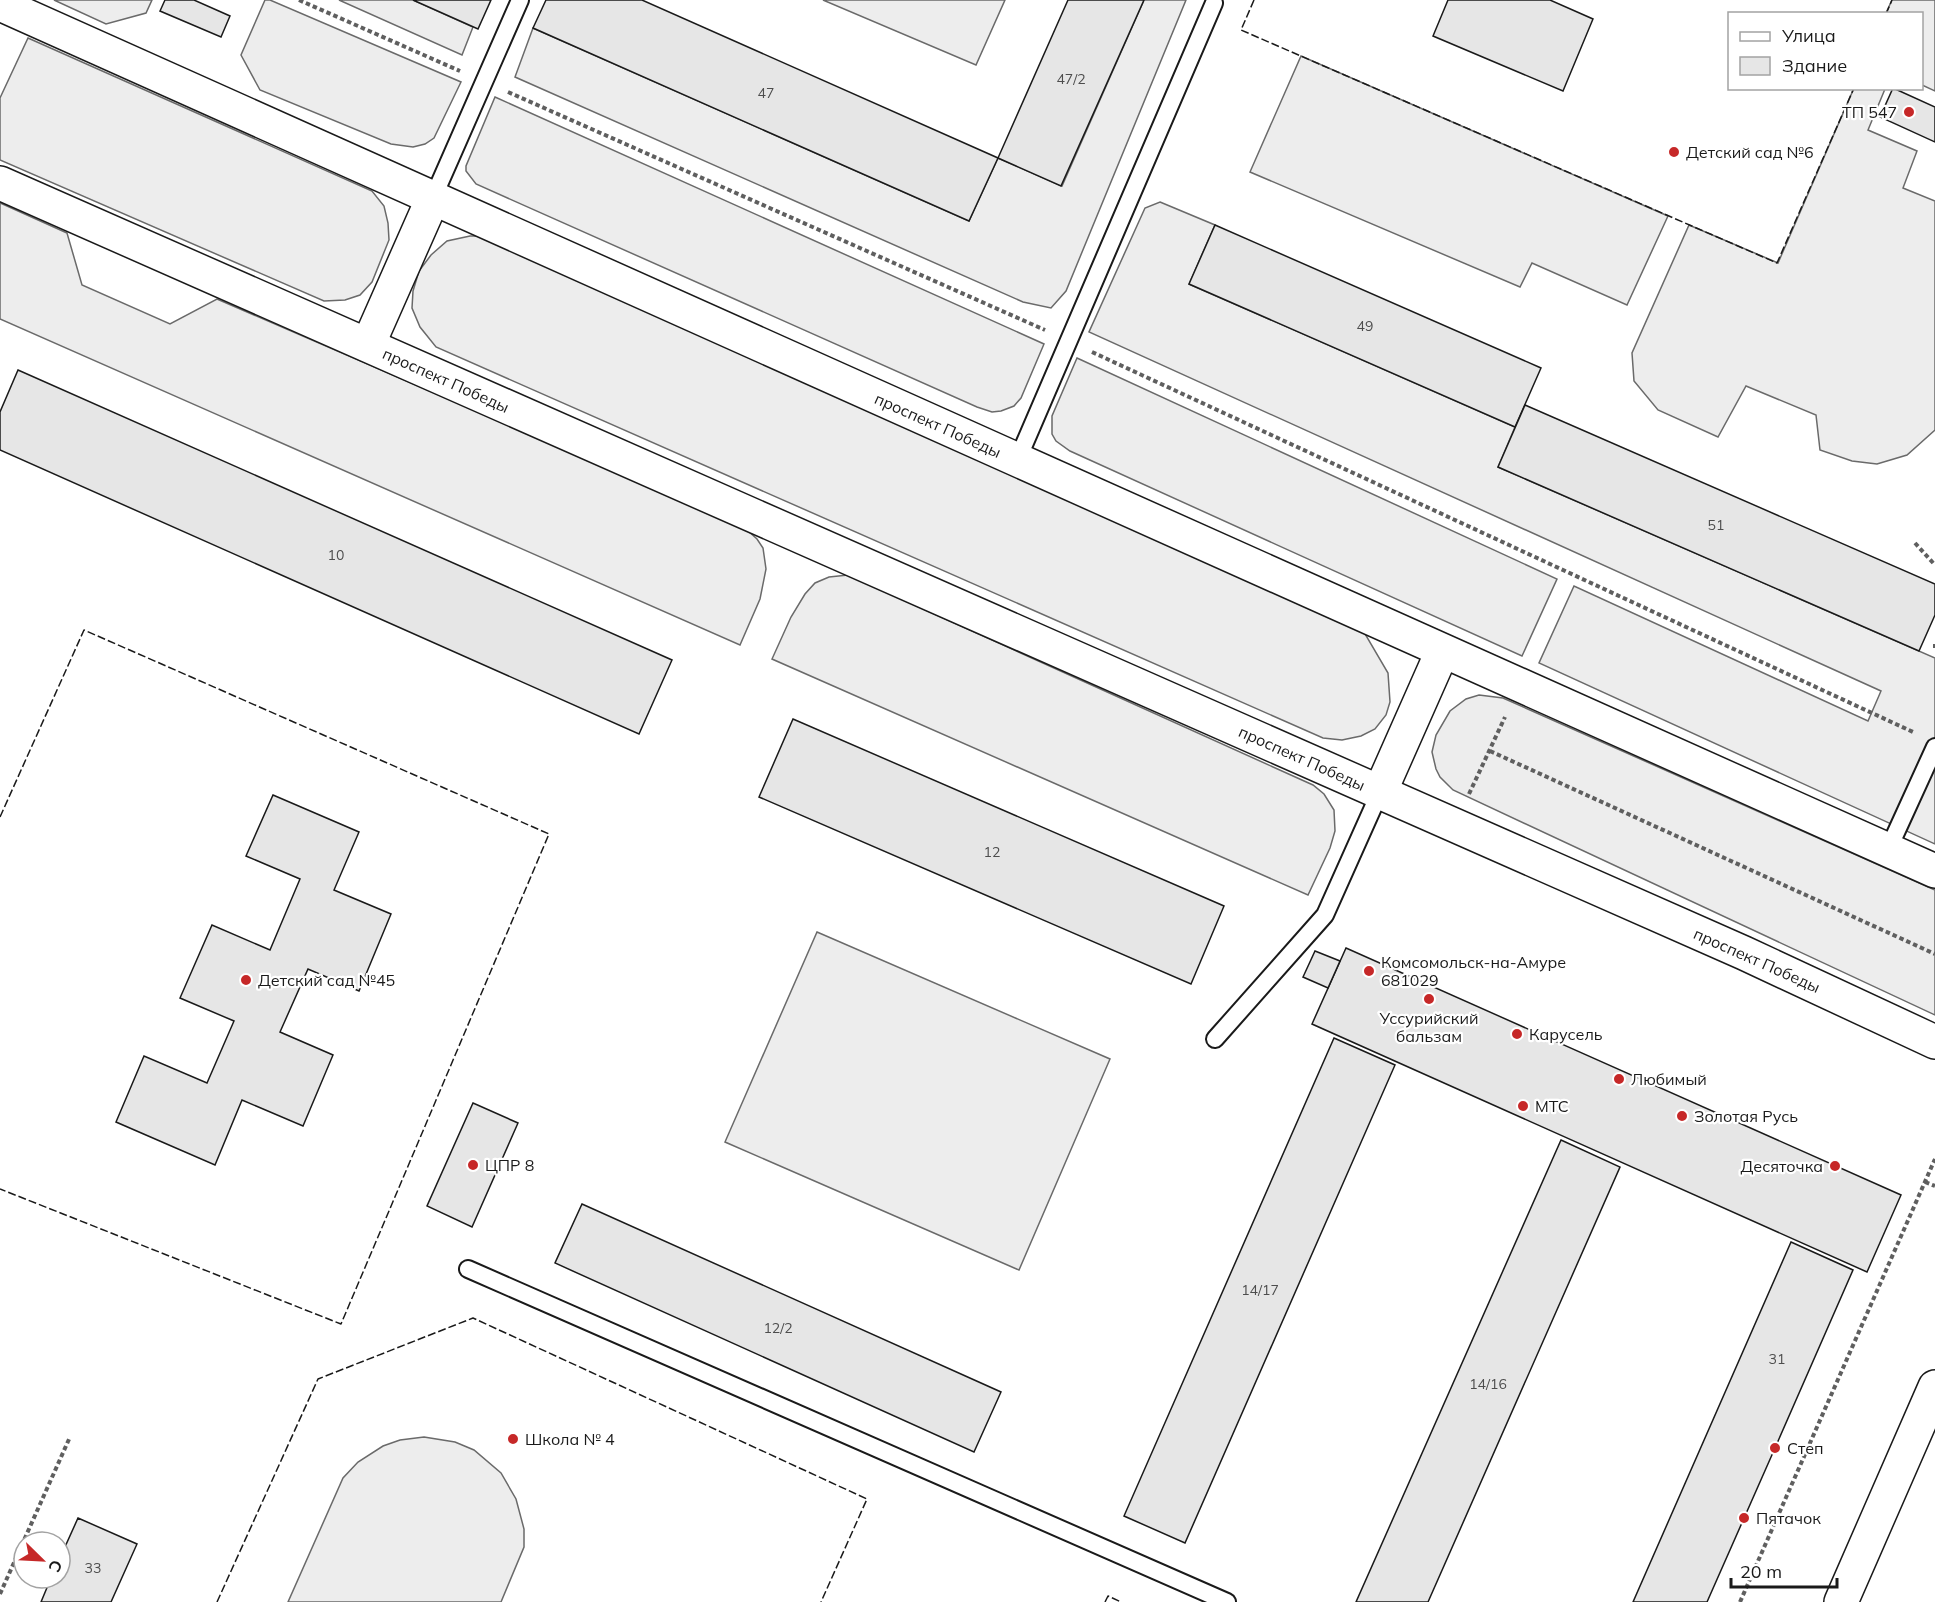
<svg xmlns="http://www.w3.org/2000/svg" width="1935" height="1602" viewBox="0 0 1935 1602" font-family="Mulish,sans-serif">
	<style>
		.built { fill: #ededed; stroke: #6a6a6a; stroke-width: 1.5 }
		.building { fill: #e6e6e6; stroke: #1a1a1a; stroke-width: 1.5 }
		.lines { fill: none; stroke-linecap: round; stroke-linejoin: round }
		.lane-casing { stroke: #1a1a1a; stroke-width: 20 }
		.secondary-casing { stroke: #1a1a1a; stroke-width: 36 }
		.path { stroke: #5f5f5f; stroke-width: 4; stroke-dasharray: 4.5 3; stroke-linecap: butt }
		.lane { stroke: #fff; stroke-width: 16 }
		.secondary { stroke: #fff; stroke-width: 33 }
		.fence { stroke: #1a1a1a; stroke-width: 1.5; stroke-dasharray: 8 3; stroke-linecap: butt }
		.poi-dot { fill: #c62828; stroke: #fff; stroke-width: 2 }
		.labels { text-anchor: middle; stroke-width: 4.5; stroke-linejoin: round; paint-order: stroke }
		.number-label { font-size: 14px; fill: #4d4d4d }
		.poi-label { font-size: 16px; fill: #1a1a1a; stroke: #fff; text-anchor: start }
		.street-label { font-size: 16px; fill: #1a1a1a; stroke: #fff }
	</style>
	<rect width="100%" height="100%" fill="#fff"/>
	<!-- built -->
	<g class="built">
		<path d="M 54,0 L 152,0 L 146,13 L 106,24 Z"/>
		<path d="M 265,0 L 270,0 L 461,82 L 434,138 L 425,144 L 413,147 L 391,144 L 260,90 L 241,55 Z"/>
		<path d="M 339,0 L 413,0 L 473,27 L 462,55 Z"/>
		<path d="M 823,0 L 1005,0 L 976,65 Z"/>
		<path d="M 1144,0 L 1186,0 L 1066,291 L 1051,308 L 1023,302 L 515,77 L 533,28 L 969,221 L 998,158 L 1062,186 Z"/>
		<path d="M 1892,0 L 1935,0 L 1935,91 L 1922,85 L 1922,14 L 1886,13 Z"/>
		<path d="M 28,38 L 372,191 L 384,206 L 388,223 L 389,240 L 372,282 L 360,295 L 345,300 L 324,301 L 0,160 L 0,98 Z"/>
		<path d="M 1301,56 L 1668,216 L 1627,305 L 1532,263 L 1520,287 L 1250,172 Z"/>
		<path d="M 1854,88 L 1885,89 L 1868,130 L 1917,151 L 1903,188 L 1935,201 L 1935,430 L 1907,455 L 1877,464 L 1852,461 L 1820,450 L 1816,415 L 1746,386 L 1718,437 L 1658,410 L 1634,381 L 1632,353 L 1689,225 L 1778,263 Z"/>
		<path d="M 495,97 L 1044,344 L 1021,398 L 1014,406 L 1001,411 L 992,412 L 977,407 L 476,184 L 466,171 L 466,166 Z"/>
		<path d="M 1160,202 L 1215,225 L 1189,284 L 1515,427 L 1498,467 L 1935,658 L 1935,844 L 1539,663 L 1574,586 L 1868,721 L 1881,691 L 1089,332 L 1145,208 Z"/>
		<path d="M 0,203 L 67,233 L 82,285 L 170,324 L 217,299 L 730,521 L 747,530 L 757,539 L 763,548 L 766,569 L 760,599 L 740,645 L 0,319 Z"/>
		<path d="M 470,236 L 489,236 L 1364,632 L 1388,673 L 1390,702 L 1386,715 L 1375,729 L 1361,736 L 1342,740 L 1323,738 L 436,347 L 420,327 L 412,308 L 413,291 L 419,271 L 431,255 L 447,241 Z"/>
		<path d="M 1077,358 L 1557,579 L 1522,656 L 1070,451 L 1056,441 L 1052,434 L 1052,416 Z"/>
		<path d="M 848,575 L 1313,785 L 1324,794 L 1334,810 L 1335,831 L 1330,848 L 1308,895 L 772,659 L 791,617 L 805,594 L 815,583 L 829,577 Z"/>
		<path d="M 1479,695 L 1503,698 L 1935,890 L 1935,1015 L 1453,790 L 1440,777 L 1436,769 L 1432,752 L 1436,735 L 1450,711 L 1466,699 Z"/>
		<path d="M 817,932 L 1110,1059 L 1019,1270 L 725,1142 Z"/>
		<path d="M 424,1437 L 455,1442 L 474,1450 L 501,1473 L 516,1499 L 524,1529 L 524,1547 L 501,1602 L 288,1602 L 343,1478 L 358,1462 L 383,1446 L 400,1440 Z"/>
	</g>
	<!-- building -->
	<g class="building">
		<path d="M 165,0 L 194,0 L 230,16 L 221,37 L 160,11 Z"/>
		<path d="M 413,0 L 491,0 L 478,29 Z"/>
		<path d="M 546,0 L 642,0 L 998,158 L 969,221 L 533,28 Z"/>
		<path d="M 1068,0 L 1144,0 L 1061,186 L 998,158 Z"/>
		<path d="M 1448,0 L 1550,0 L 1593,19 L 1563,91 L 1433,36 Z"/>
		<path d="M 1893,88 L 1935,107 L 1935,142 L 1880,117 Z"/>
		<path d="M 1215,225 L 1541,368 L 1515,427 L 1189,284 Z"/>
		<path d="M 18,370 L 672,660 L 639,734 L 0,450 L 0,412 Z"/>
		<path d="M 1525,405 L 1935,584 L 1935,615 L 1919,651 L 1498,467 Z"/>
		<path d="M 793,719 L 1224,906 L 1191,984 L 759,797 Z"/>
		<path d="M 273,795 L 359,832 L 334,890 L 391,914 L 359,991 L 308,969 L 280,1032 L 333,1055 L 303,1126 L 242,1100 L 215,1165 L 116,1122 L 144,1056 L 207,1083 L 234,1021 L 180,998 L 212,925 L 270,950 L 300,879 L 246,856 Z"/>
		<path d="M 1346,948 L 1901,1195 L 1867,1272 L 1312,1024 Z"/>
		<path d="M 1315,951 L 1340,961 L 1328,988 L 1303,977 Z"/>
		<path d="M 1334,1038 L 1395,1065 L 1185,1543 L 1124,1516 Z"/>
		<path d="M 473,1103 L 518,1123 L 472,1227 L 427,1206 Z"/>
		<path d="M 1561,1140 L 1620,1167 L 1428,1602 L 1356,1602 Z"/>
		<path d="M 582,1204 L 1001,1392 L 974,1452 L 555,1263 Z"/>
		<path d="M 1791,1242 L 1853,1270 L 1775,1448 L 1707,1602 L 1633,1602 Z"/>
		<path d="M 78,1518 L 137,1544 L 111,1602 L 41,1602 L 51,1578 L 60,1578 L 60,1558 Z"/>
	</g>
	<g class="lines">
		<!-- lane casing -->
		<g class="lane-casing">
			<g id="lane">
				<path d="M 433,198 L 520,0"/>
				<path d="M 1017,461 L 1214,3"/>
				<path d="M 1888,850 L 1935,747"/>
				<path d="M 1215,1039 L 1325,915 L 1380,792"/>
				<path d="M 468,1269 L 1227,1602"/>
			</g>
		</g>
		<!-- secondary casing -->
		<g class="secondary-casing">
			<g id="secondary">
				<path d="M 0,4 L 1935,871"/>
				<path d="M 0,183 L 1744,953 L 1935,1042"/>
				<path d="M 368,345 L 433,198"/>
				<path d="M 1380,792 L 1442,652"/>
				<path d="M 1841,1602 L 1935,1387"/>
			</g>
		</g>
		<!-- path -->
		<g class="path">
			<path d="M 299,0 L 460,71"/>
			<path d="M 508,92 L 1045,330"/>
			<path d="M 1092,352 L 1913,732"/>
			<path d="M 1915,543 L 1935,565"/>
			<path d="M 1935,644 L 1935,648"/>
			<path d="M 1490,751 L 1935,954"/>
			<path d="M 1469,794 L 1505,717"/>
			<path d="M 1925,1182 L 1935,1186"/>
			<path d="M 0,1594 L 70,1437"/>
			<path d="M 1740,1602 L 1935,1159"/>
		</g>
		<!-- lane -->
		<use href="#lane" class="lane"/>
		<!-- secondary -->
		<use href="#secondary" class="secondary"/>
		<!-- fence -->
		<g class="fence">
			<path d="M 1254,0 L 1241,30 L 1777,263 L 1854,88"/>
			<path d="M 1886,14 L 1892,0"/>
			<path d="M 0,817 L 84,630 L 549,834 L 341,1324 L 0,1189"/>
			<path d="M 217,1602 L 318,1379 L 473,1318 L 867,1499 L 821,1602"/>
			<path d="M 1105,1602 L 1108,1596 L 1121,1602"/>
		</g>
	</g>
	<!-- markers -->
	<g class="poi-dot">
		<circle cx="1909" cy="112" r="6"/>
		<circle cx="1674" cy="152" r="6"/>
		<circle cx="1369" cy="971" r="6"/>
		<circle cx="246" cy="980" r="6"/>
		<circle cx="1429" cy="999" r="6"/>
		<circle cx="1517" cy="1034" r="6"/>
		<circle cx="1619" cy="1079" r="6"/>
		<circle cx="1523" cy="1106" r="6"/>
		<circle cx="1682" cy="1116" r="6"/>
		<circle cx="473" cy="1165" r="6"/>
		<circle cx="1835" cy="1166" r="6"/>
		<circle cx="513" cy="1439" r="6"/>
		<circle cx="1775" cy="1448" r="6"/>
		<circle cx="1744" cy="1518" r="6"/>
	</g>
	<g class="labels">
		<!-- number labels -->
		<g class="number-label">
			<text x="1071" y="84">47/2</text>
			<text x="766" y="98">47</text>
			<text x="1365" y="331">49</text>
			<text x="1716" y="530">51</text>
			<text x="336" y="560">10</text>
			<text x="992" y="857">12</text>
			<text x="1260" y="1295">14/17</text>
			<text x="778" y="1333">12/2</text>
			<text x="1777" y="1364">31</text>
			<text x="1488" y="1389">14/16</text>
			<text x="93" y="1573">33</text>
		</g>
		<!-- poi labels -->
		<g class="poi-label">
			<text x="1897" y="118" text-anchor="end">ТП 547</text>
			<text x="1686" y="158">Детский сад №6</text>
			<text x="1381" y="968">Комсомольск-на-Амуре<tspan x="1381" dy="18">681029</tspan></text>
			<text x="258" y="986">Детский сад №45</text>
			<text x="1429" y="1024" text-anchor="middle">Уссурийский<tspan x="1429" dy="18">бальзам</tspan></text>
			<text x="1529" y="1040">Карусель</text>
			<text x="1631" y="1085">Любимый</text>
			<text x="1535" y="1112">МТС</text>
			<text x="1694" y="1122">Золотая Русь</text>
			<text x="485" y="1171">ЦПР 8</text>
			<text x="1823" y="1172" text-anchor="end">Десяточка</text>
			<text x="525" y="1445">Школа № 4</text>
			<text x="1787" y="1454">Степ</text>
			<text x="1756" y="1524">Пятачок</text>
		</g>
		<!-- street labels -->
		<g class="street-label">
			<text transform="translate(446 380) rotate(24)" y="6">проспект Победы</text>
			<text transform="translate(938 425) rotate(24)" y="6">проспект Победы</text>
			<text transform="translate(1302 758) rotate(24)" y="6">проспект Победы</text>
			<text transform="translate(1757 960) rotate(24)" y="6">проспект Победы</text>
		</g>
	</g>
	<!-- legend -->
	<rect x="1728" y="12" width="195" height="78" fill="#ffffff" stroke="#a3a3a3" stroke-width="1.5"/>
	<rect x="1740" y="32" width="30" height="9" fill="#ffffff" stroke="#a3a3a3" stroke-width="1.5"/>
	<text x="1782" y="42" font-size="18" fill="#1a1a1a">Улица</text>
	<rect x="1740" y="57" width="30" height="18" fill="#e6e6e6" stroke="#a3a3a3" stroke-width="1.5"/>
	<text x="1782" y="72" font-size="18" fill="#1a1a1a">Здание</text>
	<!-- north arrow -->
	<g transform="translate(42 1560) rotate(114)"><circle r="28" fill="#ffffff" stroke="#a3a3a3" stroke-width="1.5"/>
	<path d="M0-4.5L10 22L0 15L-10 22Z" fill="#c62828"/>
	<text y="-9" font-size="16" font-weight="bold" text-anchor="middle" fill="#1a1a1a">С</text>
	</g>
	<!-- scale -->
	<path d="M1731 1578v9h106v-9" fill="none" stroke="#1a1a1a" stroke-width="3"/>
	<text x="1740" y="1578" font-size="18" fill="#1a1a1a" stroke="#ffffff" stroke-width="4.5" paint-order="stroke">20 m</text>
</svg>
